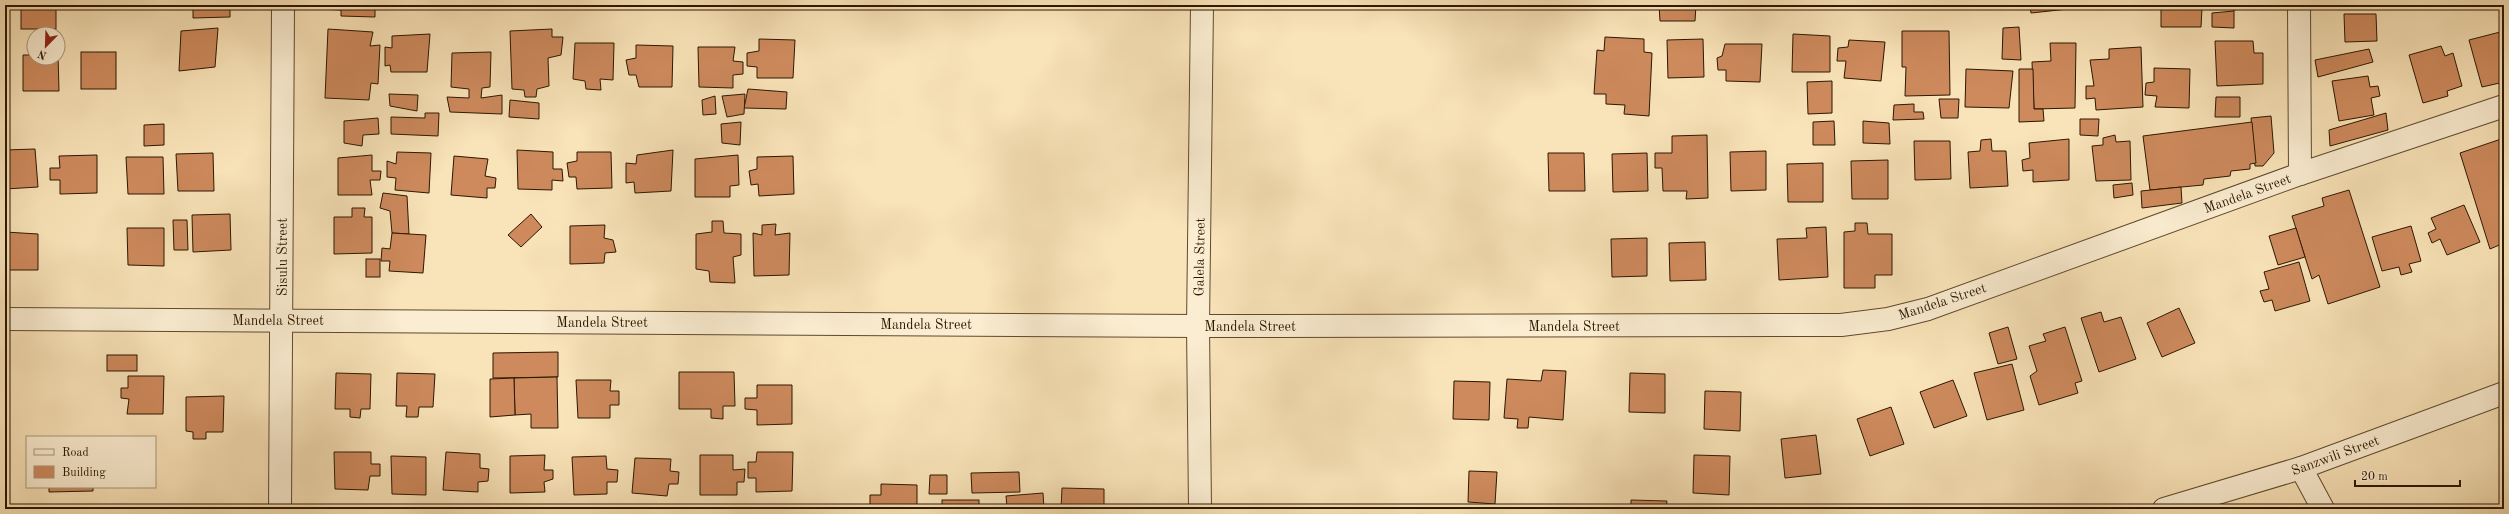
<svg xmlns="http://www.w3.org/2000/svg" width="2509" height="514" viewBox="0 0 2509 514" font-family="'Old Standard TT',serif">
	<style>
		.building { fill: #ce8a5d; stroke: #2c1700 }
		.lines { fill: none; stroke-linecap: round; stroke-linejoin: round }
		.minor-casing { stroke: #5f4a2e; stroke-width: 24 }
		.minor { stroke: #fbedd1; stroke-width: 22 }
		.labels { text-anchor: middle; stroke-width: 3.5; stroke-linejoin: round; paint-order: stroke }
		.street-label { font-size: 14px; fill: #2c1700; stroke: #fbedd1 }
	</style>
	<rect width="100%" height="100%" fill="#f9e3b8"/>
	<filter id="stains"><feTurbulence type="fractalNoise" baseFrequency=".005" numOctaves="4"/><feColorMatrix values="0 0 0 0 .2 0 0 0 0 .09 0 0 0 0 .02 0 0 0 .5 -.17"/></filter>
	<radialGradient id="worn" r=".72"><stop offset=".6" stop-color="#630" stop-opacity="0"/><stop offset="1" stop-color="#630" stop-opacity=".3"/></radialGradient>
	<!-- building -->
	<g class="building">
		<rect x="21" y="5" width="35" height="24"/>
		<path d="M 193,5 L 230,5 L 230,17 L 193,18 Z"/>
		<path d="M 320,5 L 375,5 L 375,17 L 341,16 L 341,10 L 320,9 Z"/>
		<rect x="729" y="5" width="14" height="4"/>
		<path d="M 1659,5 L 1696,5 L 1695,21 L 1660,21 Z"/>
		<path d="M 2030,5 L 2068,5 L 2068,9 L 2031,13 Z"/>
		<path d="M 2224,5 L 2237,5 L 2236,10 L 2223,9 Z"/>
		<path d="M 2401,5 L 2436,5 L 2436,8 L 2401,7 Z"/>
		<path d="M 2161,7 L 2202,8 L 2201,27 L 2161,27 Z"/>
		<path d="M 2234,11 L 2234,28 L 2212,27 L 2212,13 Z"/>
		<path d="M 2344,14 L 2376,14 L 2377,41 L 2345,42 Z"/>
		<path d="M 2019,27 L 2021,60 L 2002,59 L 2003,28 Z"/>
		<path d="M 218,28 L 215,67 L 179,71 L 181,31 Z"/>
		<path d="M 328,29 L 373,32 L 370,46 L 380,45 L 378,84 L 371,83 L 369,100 L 325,98 Z"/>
		<path d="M 552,29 L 552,37 L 563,37 L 561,55 L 548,58 L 549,86 L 537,89 L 536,97 L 525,97 L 524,90 L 512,89 L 510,31 Z"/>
		<path d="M 1902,31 L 1949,31 L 1950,95 L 1905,96 L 1906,67 L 1902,67 Z"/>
		<path d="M 2504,31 L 2504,82 L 2482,87 L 2469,40 Z"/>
		<path d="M 430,34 L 427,72 L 391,72 L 390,65 L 385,66 L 385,47 L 392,48 L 392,36 Z"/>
		<path d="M 1793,34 L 1830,36 L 1830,72 L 1792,72 Z"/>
		<path d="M 1605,37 L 1644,39 L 1644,52 L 1652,53 L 1649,116 L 1624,114 L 1625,105 L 1606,104 L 1606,94 L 1594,94 L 1597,50 L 1604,51 Z"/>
		<path d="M 759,39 L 795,40 L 793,78 L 757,78 L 757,67 L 747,66 L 747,53 L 759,51 Z"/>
		<path d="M 1703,39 L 1704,77 L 1668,78 L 1667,40 Z"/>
		<path d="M 1849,40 L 1885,42 L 1881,81 L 1844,78 L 1846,61 L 1837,61 L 1838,48 L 1848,47 Z"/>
		<path d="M 2215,41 L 2253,41 L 2254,53 L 2263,53 L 2263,84 L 2217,86 Z"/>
		<path d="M 575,43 L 614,43 L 613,80 L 600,79 L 601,90 L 586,89 L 585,81 L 573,79 Z"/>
		<path d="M 2050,43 L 2076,43 L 2075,108 L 2034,109 L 2032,62 L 2051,61 Z"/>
		<path d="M 1725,44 L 1762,44 L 1760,82 L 1726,81 L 1726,70 L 1718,70 L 1717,58 L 1722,56 Z"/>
		<path d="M 636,45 L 673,46 L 672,87 L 639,87 L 636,75 L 629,75 L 626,60 L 636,58 Z"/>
		<path d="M 2441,46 L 2445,56 L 2453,53 L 2462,86 L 2447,91 L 2448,96 L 2423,103 L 2409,55 Z"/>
		<path d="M 698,47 L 735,47 L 733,61 L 743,62 L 743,74 L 733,75 L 733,88 L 699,87 Z"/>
		<path d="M 2141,47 L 2143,107 L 2096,110 L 2095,98 L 2086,99 L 2086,86 L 2094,86 L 2090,60 L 2109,59 L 2109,49 Z"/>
		<path d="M 2369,49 L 2373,62 L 2318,77 L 2315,60 Z"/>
		<rect x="81" y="52" width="35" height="37"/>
		<path d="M 491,52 L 490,87 L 482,88 L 481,98 L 502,95 L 502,114 L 450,112 L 447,97 L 469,98 L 469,89 L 451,87 L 452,53 Z"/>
		<path d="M 58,54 L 59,91 L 23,91 L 23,55 L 34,55 L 34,58 L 58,58 Z"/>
		<path d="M 2154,68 L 2190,69 L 2189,108 L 2155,107 L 2157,96 L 2145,95 L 2146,83 L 2154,82 Z"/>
		<path d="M 1966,69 L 2013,71 L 2009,108 L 1965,107 Z"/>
		<path d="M 2019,69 L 2033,69 L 2034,109 L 2043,109 L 2044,121 L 2019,122 Z"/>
		<path d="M 2368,76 L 2370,87 L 2378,86 L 2380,96 L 2371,98 L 2374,115 L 2339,121 L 2332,81 Z"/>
		<path d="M 1832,81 L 1832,113 L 1808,114 L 1807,82 Z"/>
		<path d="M 748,89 L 787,92 L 786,109 L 744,108 Z"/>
		<path d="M 389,94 L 418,95 L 417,111 L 390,106 Z"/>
		<path d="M 745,94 L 744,114 L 727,117 L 722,96 Z"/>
		<path d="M 715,96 L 716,114 L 703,115 L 702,100 Z"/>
		<path d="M 2216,97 L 2240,97 L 2240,117 L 2215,117 Z"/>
		<path d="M 1939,99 L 1959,99 L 1958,118 L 1941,118 Z"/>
		<path d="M 510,100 L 539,103 L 539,119 L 509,117 Z"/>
		<path d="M 1914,104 L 1914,112 L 1923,112 L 1924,119 L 1893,120 L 1894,105 Z"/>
		<path d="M 425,113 L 439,113 L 438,136 L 391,134 L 391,117 L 425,118 Z"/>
		<path d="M 2386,113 L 2388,130 L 2330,146 L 2329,130 Z"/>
		<path d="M 2271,116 L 2274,153 L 2263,166 L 2255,166 L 2251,118 Z"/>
		<path d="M 378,118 L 379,134 L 363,135 L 362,146 L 344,143 L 344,121 Z"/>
		<path d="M 2080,119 L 2099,119 L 2098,136 L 2080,135 Z"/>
		<path d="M 1834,121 L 1835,145 L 1813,145 L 1813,122 Z"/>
		<path d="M 1863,121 L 1889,123 L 1890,144 L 1863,143 Z"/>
		<path d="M 741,122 L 740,145 L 722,143 L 721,124 Z"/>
		<path d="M 2252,122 L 2256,163 L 2250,164 L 2250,169 L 2231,171 L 2230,176 L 2204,179 L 2203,185 L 2150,190 L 2143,136 Z"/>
		<path d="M 164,124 L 164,145 L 144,146 L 144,125 Z"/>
		<path d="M 1707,135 L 1708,198 L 1686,199 L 1687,191 L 1663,191 L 1662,168 L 1655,168 L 1655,153 L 1672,153 L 1672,136 Z"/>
		<path d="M 2115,135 L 2116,142 L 2130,141 L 2131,180 L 2096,181 L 2092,146 L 2103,145 L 2103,138 Z"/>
		<path d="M 2504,138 L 2504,243 L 2490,249 L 2460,153 Z"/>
		<path d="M 1991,139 L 1992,151 L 2006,151 L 2008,186 L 1970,188 L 1968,152 L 1980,151 L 1981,140 Z"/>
		<path d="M 2069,139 L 2069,180 L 2033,182 L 2033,170 L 2023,171 L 2022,160 L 2030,158 L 2029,143 Z"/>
		<path d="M 1914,141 L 1950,141 L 1951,179 L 1915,180 Z"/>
		<path d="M 35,149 L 38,187 L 5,189 L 5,150 Z"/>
		<path d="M 517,150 L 553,152 L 553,169 L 562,169 L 563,181 L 552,180 L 552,190 L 518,189 Z"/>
		<path d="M 673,150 L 671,191 L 635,193 L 634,182 L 626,183 L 626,163 L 636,164 L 637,155 Z"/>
		<path d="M 1766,151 L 1766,190 L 1731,191 L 1730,152 Z"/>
		<path d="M 397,152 L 431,153 L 429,193 L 395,190 L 396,178 L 387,177 L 387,161 L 396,164 Z"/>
		<path d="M 577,152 L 611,152 L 612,188 L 577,189 L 576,177 L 569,177 L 567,163 L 577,161 Z"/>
		<path d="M 213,153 L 214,191 L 178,191 L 176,154 Z"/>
		<path d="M 1548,153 L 1584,153 L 1585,191 L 1549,191 Z"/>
		<path d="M 1647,153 L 1648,191 L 1613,192 L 1612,154 Z"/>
		<path d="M 97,155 L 97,193 L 60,194 L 60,180 L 50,180 L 50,168 L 60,168 L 59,156 Z"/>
		<path d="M 372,155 L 372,171 L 381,171 L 380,180 L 370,180 L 372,195 L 338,195 L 338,158 Z"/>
		<path d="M 738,155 L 739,185 L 730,186 L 730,197 L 695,197 L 695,159 Z"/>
		<path d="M 454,156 L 488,159 L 485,176 L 496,178 L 495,188 L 487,188 L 487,198 L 451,195 Z"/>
		<path d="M 793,156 L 794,194 L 759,196 L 758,184 L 751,185 L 749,171 L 757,169 L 757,157 Z"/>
		<path d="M 126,157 L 163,157 L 164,194 L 128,194 Z"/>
		<path d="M 1888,160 L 1888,199 L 1852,199 L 1851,161 Z"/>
		<path d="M 1823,163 L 1823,202 L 1788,202 L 1787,164 Z"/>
		<path d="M 2132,183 L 2133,195 L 2114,198 L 2113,185 Z"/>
		<path d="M 2181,187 L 2182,203 L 2142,208 L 2141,191 Z"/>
		<path d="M 2349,190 L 2380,287 L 2328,304 L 2319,275 L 2312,279 L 2292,216 L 2324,206 L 2322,198 Z"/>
		<path d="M 383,193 L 407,196 L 409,234 L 392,233 L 390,211 L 380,208 Z"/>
		<path d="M 2464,205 L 2480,242 L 2447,255 L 2440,239 L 2432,243 L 2428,233 L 2436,229 L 2431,218 Z"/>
		<path d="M 352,208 L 365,208 L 364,217 L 372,217 L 372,253 L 334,254 L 334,217 L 352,217 Z"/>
		<path d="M 230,214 L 231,250 L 193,252 L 192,215 Z"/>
		<path d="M 531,214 L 542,227 L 521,247 L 508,235 Z"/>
		<path d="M 173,220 L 187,220 L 188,250 L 174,250 Z"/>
		<path d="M 712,221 L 723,221 L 724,233 L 741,234 L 741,255 L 733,257 L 735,283 L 710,282 L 709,271 L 696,269 L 696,234 L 712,232 Z"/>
		<path d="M 1855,223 L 1867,223 L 1868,234 L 1892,234 L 1892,275 L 1875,275 L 1875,288 L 1844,288 L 1844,232 L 1855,231 Z"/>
		<path d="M 776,224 L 775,235 L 790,233 L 789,275 L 754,276 L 753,233 L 762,235 L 762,225 Z"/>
		<path d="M 605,225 L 604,238 L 613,240 L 616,252 L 605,253 L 604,263 L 570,264 L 570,226 Z"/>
		<path d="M 2411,226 L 2421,261 L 2409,264 L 2412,272 L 2401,275 L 2399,267 L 2382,271 L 2372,237 Z"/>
		<path d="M 1826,227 L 1828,277 L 1779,280 L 1777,239 L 1807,238 L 1806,228 Z"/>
		<path d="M 127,228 L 164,228 L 164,266 L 128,265 Z"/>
		<path d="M 2296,228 L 2305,257 L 2278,265 L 2269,236 Z"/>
		<path d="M 5,232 L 38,234 L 38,270 L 5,270 Z"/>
		<path d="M 392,233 L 426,235 L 423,273 L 389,271 L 390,261 L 381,261 L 382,248 L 390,249 Z"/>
		<path d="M 1647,238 L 1647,276 L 1612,277 L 1611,239 Z"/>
		<path d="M 1705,242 L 1706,280 L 1670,281 L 1669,243 Z"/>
		<rect x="366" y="259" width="14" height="18"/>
		<path d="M 2299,262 L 2310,301 L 2275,311 L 2272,300 L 2264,302 L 2260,291 L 2269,289 L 2264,272 Z"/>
		<path d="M 2179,308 L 2195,343 L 2162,357 L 2147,323 Z"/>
		<path d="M 2101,312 L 2104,322 L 2121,317 L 2136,359 L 2099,372 L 2081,318 Z"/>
		<path d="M 2008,327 L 2017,359 L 1998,364 L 1989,333 Z"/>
		<path d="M 2065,327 L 2082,381 L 2075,383 L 2078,393 L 2039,405 L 2030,376 L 2037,371 L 2029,346 L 2046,341 L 2043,334 Z"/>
		<path d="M 558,352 L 558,377 L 493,378 L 493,353 Z"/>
		<rect x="107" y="355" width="30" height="16"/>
		<path d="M 2012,364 L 2024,410 L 1987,420 L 1974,373 Z"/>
		<path d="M 1543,370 L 1566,371 L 1563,420 L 1529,417 L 1528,428 L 1517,428 L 1518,419 L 1504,418 L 1507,379 L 1541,381 Z"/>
		<path d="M 679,372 L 734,372 L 735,406 L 723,406 L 723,419 L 711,418 L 711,409 L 679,409 Z"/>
		<path d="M 336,373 L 371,374 L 370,409 L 361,409 L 360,418 L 350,417 L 350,409 L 335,409 Z"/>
		<path d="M 397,373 L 435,374 L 433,407 L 419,407 L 418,417 L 406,417 L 407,406 L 396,406 Z"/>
		<path d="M 1630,373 L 1665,374 L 1665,413 L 1629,412 Z"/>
		<path d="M 128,376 L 164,376 L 163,414 L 127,414 L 129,399 L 121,398 L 121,388 L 128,388 Z"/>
		<path d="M 557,377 L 558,428 L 531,428 L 531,414 L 515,415 L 514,378 Z"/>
		<path d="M 514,378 L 515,415 L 490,417 L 490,379 Z"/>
		<path d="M 576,380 L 611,380 L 610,391 L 619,391 L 619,405 L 610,405 L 610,418 L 578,418 Z"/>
		<path d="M 1953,380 L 1967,416 L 1934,428 L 1920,392 Z"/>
		<path d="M 1454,381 L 1490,382 L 1489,420 L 1453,419 Z"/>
		<path d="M 757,385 L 792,385 L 792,424 L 757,425 L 757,410 L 745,409 L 745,398 L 757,398 Z"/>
		<path d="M 1705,391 L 1741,392 L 1740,431 L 1704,429 Z"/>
		<path d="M 224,396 L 223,432 L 206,432 L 206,439 L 193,439 L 193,432 L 186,431 L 186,397 Z"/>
		<path d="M 1891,407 L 1904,444 L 1870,456 L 1857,419 Z"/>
		<path d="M 1816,435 L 1821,474 L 1785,478 L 1781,439 Z"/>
		<path d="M 334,452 L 371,452 L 371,464 L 380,464 L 380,476 L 370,476 L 368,490 L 335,489 Z"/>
		<path d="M 446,452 L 480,454 L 480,468 L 489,469 L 488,481 L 478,482 L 478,492 L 443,490 Z"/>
		<path d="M 757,452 L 793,452 L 792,491 L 756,492 L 756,478 L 748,478 L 748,462 L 756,462 Z"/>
		<path d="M 545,455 L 544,470 L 553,470 L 553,479 L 544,482 L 545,492 L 510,493 L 510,456 Z"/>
		<path d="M 700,455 L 733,455 L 733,470 L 745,469 L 744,482 L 737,482 L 737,495 L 700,495 Z"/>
		<path d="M 1694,455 L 1730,456 L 1729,495 L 1693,493 Z"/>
		<path d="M 391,456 L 426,457 L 426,495 L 392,494 Z"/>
		<path d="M 606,456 L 607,469 L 618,470 L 617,482 L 607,482 L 607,494 L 574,495 L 572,457 Z"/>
		<path d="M 635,458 L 671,459 L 670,471 L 679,472 L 678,484 L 669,484 L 667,496 L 632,493 Z"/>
		<path d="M 1469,471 L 1497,472 L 1495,504 L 1468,502 Z"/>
		<path d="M 1019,472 L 1020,492 L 972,493 L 971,473 Z"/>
		<path d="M 930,475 L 947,475 L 947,494 L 929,494 Z"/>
		<path d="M 881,484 L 917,485 L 917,509 L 870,509 L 870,495 L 881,495 Z"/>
		<path d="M 49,487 L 93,487 L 93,491 L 49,492 Z"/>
		<path d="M 1062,488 L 1104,489 L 1104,509 L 1061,509 Z"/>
		<path d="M 1043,493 L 1044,509 L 998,509 L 1007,507 L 1006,496 Z"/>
		<rect x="942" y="500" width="37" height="9"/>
		<path d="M 1631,500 L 1667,501 L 1666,509 L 1631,509 Z"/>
	</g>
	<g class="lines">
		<!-- minor casing -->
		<g class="minor-casing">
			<g id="minor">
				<path d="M 2299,5 L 2300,174"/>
				<path d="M 5,319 L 1198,326 L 1841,325 L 1888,319 L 1928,309 L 2300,174 L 2504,106"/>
				<path d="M 2301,468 L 2323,509"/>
				<path d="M 280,509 L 283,5"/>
				<path d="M 1200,509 L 1198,326 L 1202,5"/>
				<path d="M 2164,509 L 2301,468 L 2504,393"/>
			</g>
		</g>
		<!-- minor -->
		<use href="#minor" class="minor"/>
	</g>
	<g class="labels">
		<!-- street labels -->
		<g class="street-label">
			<text transform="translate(2247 193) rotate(-20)" y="5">Mandela Street</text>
			<text transform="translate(282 257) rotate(-90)" y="5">Sisulu Street</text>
			<text transform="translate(1199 257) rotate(-89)" y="5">Galela Street</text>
			<text transform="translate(1942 301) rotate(-18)" y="5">Mandela Street</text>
			<text x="278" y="325">Mandela Street</text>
			<text x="602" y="327">Mandela Street</text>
			<text x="926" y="329">Mandela Street</text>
			<text x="1250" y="331">Mandela Street</text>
			<text x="1574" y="331">Mandela Street</text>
			<text transform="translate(2335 455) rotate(-20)" y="5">Sanzwili Street</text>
		</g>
	</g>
	<!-- margin -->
	<rect width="2509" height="514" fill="none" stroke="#f9e3b8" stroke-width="20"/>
	<rect x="6" y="6" width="2497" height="502" fill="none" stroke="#2c1700" stroke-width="2"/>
	<rect x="10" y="10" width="2489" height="494" fill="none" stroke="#2c1700"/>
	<!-- legend -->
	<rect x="26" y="436" width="130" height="52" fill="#fbedd1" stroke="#a8977d"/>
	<rect x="34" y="449" width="20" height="6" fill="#fbedd1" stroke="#a8977d"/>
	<text x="62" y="456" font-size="12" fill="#2c1700">Road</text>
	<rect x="34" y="466" width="20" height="12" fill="#ce8a5d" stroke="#a8977d"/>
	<text x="62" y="476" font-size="12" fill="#2c1700">Building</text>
	<!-- north arrow -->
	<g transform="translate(46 46) rotate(203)"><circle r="19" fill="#fbedd1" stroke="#a8977d"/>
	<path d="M0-3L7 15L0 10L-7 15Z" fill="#8f2418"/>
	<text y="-6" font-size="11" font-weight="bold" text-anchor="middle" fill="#2c1700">N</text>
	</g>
	<!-- scale -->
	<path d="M2355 480v6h105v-6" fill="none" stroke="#2c1700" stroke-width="2"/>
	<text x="2361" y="480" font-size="12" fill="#2c1700" stroke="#fbedd1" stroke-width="3" paint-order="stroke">20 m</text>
	<rect width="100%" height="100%" filter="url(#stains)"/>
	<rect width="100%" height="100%" fill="url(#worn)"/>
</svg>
